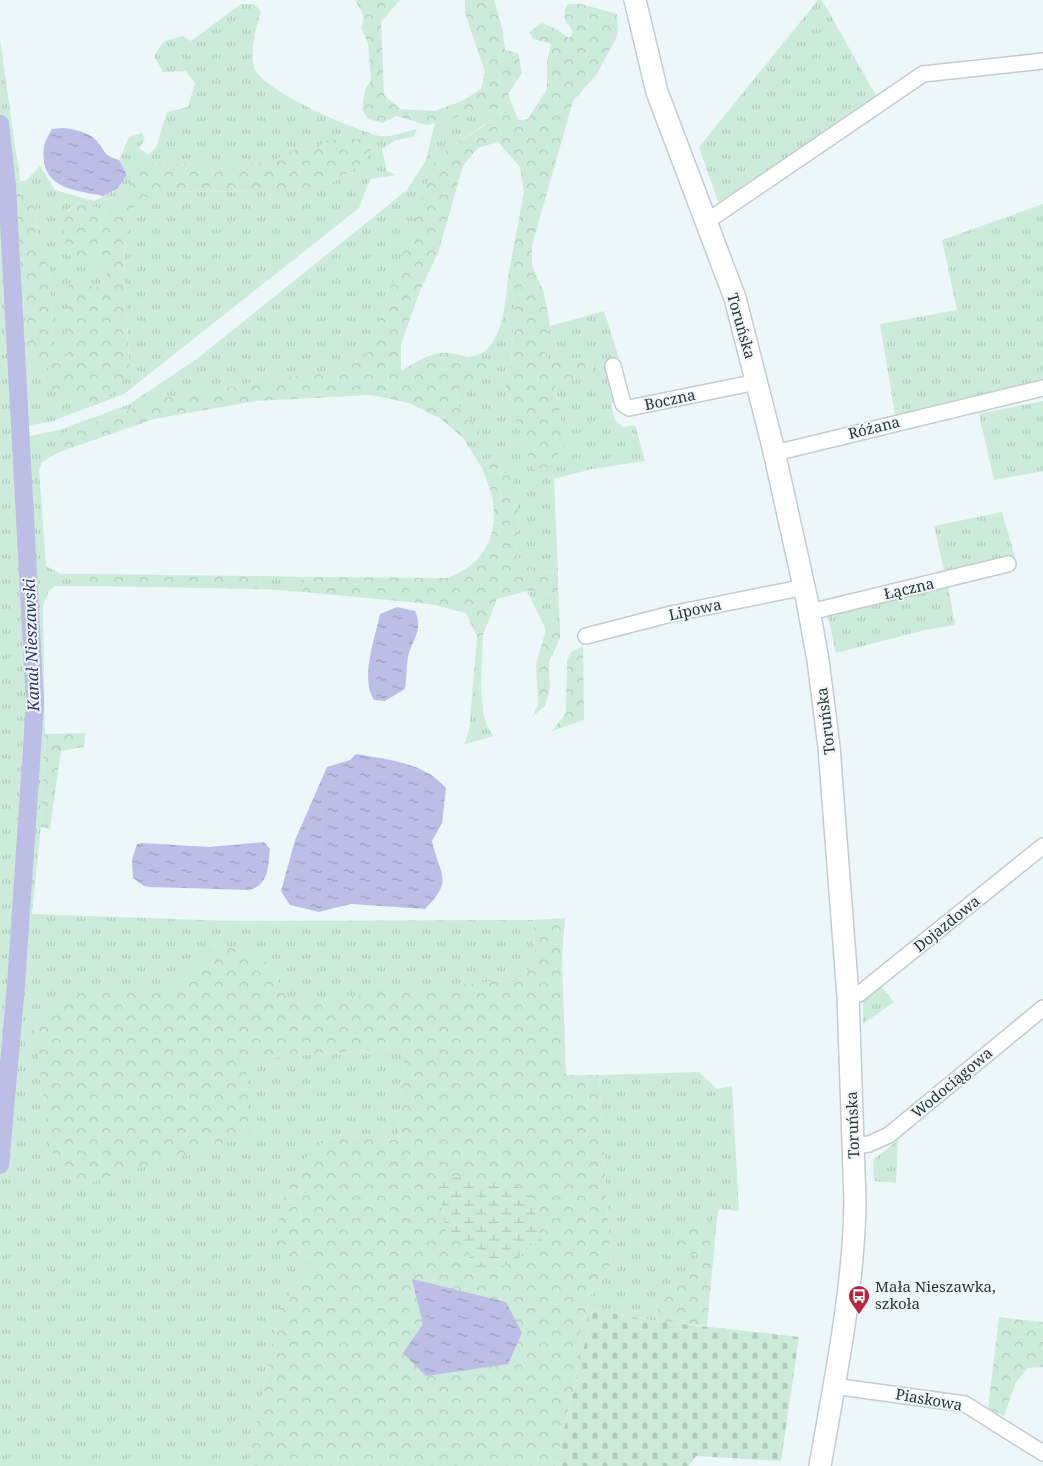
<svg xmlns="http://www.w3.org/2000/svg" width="1043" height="1466" viewBox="0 0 1043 1466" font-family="'Noto Serif',serif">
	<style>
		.grass { fill: url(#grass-tufts) }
		.forest { fill: url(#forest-crowns); fill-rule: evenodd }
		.wetland { fill: url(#wetland-marsh) }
		.cemetery { fill: url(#cemetery-stones) }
		.water { fill: url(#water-ripples) }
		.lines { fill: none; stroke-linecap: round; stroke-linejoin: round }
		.canal { stroke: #bdbee5; stroke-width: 18 }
		.minor-casing { stroke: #c3ccd0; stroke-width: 18 }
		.secondary-casing { stroke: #c3ccd0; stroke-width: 24 }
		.minor { stroke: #fff; stroke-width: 15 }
		.secondary { stroke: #fff; stroke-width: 21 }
		.labels { text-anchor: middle; stroke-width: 4; stroke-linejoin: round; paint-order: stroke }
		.street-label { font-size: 15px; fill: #2f3334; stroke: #edf7fa }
		.poi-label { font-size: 15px; fill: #2f3334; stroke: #edf7fa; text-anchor: start }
		.water-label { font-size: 16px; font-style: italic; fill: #353264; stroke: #edf7fa }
	</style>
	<defs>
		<pattern id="grass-tufts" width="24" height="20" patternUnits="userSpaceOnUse" patternTransform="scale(1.25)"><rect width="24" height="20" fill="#ccebda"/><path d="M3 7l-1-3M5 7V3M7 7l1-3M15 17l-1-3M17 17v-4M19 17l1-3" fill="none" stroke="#b0cabc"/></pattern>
		<pattern id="forest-crowns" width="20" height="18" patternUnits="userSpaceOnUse" patternTransform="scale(1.25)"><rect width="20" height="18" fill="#ccebda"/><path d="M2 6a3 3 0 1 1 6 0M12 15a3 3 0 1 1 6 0" fill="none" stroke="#b0cabc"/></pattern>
		<pattern id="wetland-marsh" width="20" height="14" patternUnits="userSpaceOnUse" patternTransform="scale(1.25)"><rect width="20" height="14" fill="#ccebda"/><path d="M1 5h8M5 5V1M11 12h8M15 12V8" fill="none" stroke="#b0cabc"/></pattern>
		<pattern id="cemetery-stones" width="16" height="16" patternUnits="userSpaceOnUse" patternTransform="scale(1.25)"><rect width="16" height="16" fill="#ccebda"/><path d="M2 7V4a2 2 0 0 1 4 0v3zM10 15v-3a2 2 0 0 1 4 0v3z" fill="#b0cabc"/></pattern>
		<pattern id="water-ripples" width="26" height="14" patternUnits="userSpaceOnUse" patternTransform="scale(1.25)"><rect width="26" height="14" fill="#bdbee5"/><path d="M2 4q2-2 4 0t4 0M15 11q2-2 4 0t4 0" fill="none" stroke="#9a9bba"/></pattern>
	</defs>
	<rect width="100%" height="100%" fill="#edf7fa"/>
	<!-- grass -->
	<g class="grass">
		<path d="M 818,0 L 822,0 L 878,99 L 719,204 L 699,147 Z"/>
		<path d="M 241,4 L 254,4 L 261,11 C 256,28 250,49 254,67 C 260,90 356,131 380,136 C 390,138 407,131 417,129 L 414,137 L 396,140 L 382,149 L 387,171 L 397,175 L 370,179 L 359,208 L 124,394 L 50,422 L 18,427 L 20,438 L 59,430 L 128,405 L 198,358 L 407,190 L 426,160 L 435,123 L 486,109 L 485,124 L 449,148 L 368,352 L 355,363 L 343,368 L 163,398 L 60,434 L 60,452 L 42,462 L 39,471 L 46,566 L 61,574 L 90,574 L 90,586 L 55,586 L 49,591 L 43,606 L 45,734 L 41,827 L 32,914 L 231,921 L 533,920 L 535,958 L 525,978 L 292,1003 L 265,960 L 218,942 L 175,989 L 83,989 L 246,1060 L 405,1047 L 398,1140 L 327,1136 L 313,1266 L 292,1290 L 278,1312 L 249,1462 L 251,1466 L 0,1466 L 0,203 L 7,202 L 0,154 L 0,39 L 20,181 L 14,182 L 28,358 L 129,365 L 124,257 L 128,217 L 136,202 L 158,192 L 291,191 L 329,184 L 357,167 L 316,151 L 296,149 L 271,162 L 224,167 L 167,163 L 137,166 C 128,187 128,199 107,211 L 79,202 L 68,210 L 85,261 L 103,261 L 107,273 L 103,284 L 94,288 L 74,276 L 67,289 L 69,359 L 53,340 L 49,268 L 37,252 L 36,205 L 25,181 L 40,166 L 55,190 L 94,201 L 117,189 L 127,175 L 119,160 L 129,137 L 142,133 L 145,139 L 139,148 L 148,155 L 156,148 L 167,112 L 188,107 L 195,83 L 186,71 L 163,72 L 154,56 L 164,41 L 183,36 L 191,41 Z"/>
		<path d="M 1043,204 L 1043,380 L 895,415 L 880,324 L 957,310 L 942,240 Z"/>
		<path d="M 508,277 L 515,309 L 511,362 L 505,389 L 565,445 L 555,385 L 591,375 L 594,357 L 547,361 L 544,345 L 550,326 L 604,311 L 619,358 L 608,360 L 618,397 L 611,405 L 615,420 L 623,427 L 635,425 L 645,461 L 592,469 L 554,479 L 558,572 L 533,571 L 515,554 L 520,518 L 498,456 L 482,468 L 463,438 L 473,442 L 478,427 L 460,411 L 456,389 L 470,386 L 490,367 L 467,358 C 472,356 478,355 482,353 C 503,341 506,298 508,277 Z"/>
		<path d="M 1043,401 L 1043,471 L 994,480 L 979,414 Z"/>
		<path d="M 1002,512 L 1015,557 L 945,575 L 934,526 Z"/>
		<path d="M 260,576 L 304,577 L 303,592 L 261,589 Z"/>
		<path d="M 948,585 L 955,625 L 925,630 L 836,653 L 827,613 Z"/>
		<path d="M 527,591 L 558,593 L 560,624 L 546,630 Z"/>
		<path d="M 483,635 C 483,660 475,719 494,736 L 464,744 L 469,731 L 477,637 Z"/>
		<path d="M 879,984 L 894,1002 L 863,1024 L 863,1001 Z"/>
		<path d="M 699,1072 L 717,1089 L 732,1086 L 739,1211 L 719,1209 L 717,1218 L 702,1225 L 678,1225 L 671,1235 L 699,1257 L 688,1278 C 664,1287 659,1296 656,1321 L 593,1310 L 574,1387 L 582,1325 L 592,1292 L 611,1266 L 599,1075 Z"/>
		<path d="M 898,1140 L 896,1183 L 874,1181 L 873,1160 Z"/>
	</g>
	<!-- forest -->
	<g class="forest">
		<path d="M 355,0 L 400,0 L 381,22 L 384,95 L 400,109 L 435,111 L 462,101 L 481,89 L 485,72 L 465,13 L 465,0 L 494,0 L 502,27 L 505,50 L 518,53 L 522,73 L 508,94 L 518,120 L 528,119 L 547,89 L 547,62 L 551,44 L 533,39 L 529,32 L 542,23 L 556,29 L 569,38 L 573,32 C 566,22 560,15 568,4 L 581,4 L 617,14 L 618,34 L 597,74 L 573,101 L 532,246 L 532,265 L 544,293 L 550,326 L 544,345 L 547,361 L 594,356 L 591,375 L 555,385 L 565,445 L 541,475 L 533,468 L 505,389 L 511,362 L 515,309 L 508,277 L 524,192 L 520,167 L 498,142 L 478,148 L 463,166 L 438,253 L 420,291 L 401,344 L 401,371 C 443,345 446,350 491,366 L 470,387 L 456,389 L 460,411 L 478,427 L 481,437 L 474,442 L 463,438 L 441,419 L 409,403 L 371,395 L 256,401 L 154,419 L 60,452 L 60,434 L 163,398 L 343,368 L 355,363 L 368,352 L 434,164 L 449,148 L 485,125 L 486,110 L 427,125 L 396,116 L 383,123 L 368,119 L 362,109 L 365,89 L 371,81 L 368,43 L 361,28 L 364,16 Z"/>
		<path d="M 346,138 L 370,141 L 371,153 L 357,167 L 329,184 L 291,191 L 158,192 L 136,203 L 128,217 L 124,257 L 129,365 L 119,390 L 96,402 L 77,401 L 70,388 L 47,390 L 48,368 L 28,358 L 14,182 L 25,181 L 36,205 L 37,252 L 49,267 L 53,340 L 68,358 L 67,289 L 74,275 L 94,288 L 103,284 L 107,273 L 103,261 L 85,261 L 67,251 C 62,228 59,217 79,202 L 107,211 C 128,199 128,187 137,166 L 167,163 L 224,167 L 271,162 L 296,149 L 316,151 L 324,141 Z"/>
		<path d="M 498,456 L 512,475 L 520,518 L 515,554 L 533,571 L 558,572 L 558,593 L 527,591 L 497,599 L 483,635 L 477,637 L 466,613 L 430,604 L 303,592 L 304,577 L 447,578 C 481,566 498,539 493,502 C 492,491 486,479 482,468 Z"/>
		<path d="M 90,574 L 260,576 L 261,589 L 90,586 Z"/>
		<path d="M 560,624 L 560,639 L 549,662 L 550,687 L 545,706 L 532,717 L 538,704 L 536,664 L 546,630 Z"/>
		<path d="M 583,646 L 584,720 L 552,731 L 566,713 L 567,661 L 571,652 Z"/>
		<path d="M 85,733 L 84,747 L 61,751 L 50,829 L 41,827 L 45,734 Z"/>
		<path d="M 565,918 L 562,955 L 566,1075 L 599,1075 L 611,1266 L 592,1292 L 582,1325 L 574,1387 L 555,1466 L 251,1466 L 249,1462 L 278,1312 L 292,1290 L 313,1266 L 273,1249 L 285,1193 L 303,1161 L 327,1136 L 398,1140 L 405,1047 L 246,1060 L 250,1136 L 84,1184 L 50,1150 L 34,1026 L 83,989 L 175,989 L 218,942 L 265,960 L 292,1002 L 525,978 L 535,958 L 533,920 ZM 413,1279 L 508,1364 L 403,1353 L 423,1324 Z"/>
		<path d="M 717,1218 L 707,1326 L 656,1321 C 659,1296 664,1287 688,1278 L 699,1257 L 679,1252 L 671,1235 L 678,1225 L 702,1225 Z"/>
		<path d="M 999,1317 L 1043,1322 L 1043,1367 L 1028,1368 L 1016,1382 L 1004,1416 L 988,1409 Z"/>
	</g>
	<!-- wetland -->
	<path class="wetland" d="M 451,1176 L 529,1189 L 543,1244 L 532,1244 C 512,1266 502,1270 472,1270 L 467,1246 L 446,1233 L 439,1187 Z"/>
	<!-- cemetery -->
	<path class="cemetery" d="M 593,1310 L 656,1321 L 799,1337 L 781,1461 L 696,1456 L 689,1466 L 555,1466 Z"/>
	<!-- water -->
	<g class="water">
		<path d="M 65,128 C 76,130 88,132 96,140 C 106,151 102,155 119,160 L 127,175 L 117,189 L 103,196 C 81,191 48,190 44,162 C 42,148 45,141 52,129 Z"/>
		<path d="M 397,607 L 415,611 C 424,630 412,639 408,657 C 406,667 407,679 405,689 L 385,701 L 374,700 C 360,678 375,638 380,614 Z"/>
		<path d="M 356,754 C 388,760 424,762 446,788 L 442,823 L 432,841 C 439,875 455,879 425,909 L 351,904 L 319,912 L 290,905 L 281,891 L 295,840 L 327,767 L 350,760 Z"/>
		<path d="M 264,842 L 270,849 C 268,867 269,885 249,890 L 150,887 L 144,886 L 133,878 L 132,860 L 137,844 L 142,843 L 209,847 Z"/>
		<path d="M 412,1279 L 506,1302 L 522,1333 L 508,1364 L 426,1376 L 403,1353 L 423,1324 Z"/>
	</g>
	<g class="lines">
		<!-- canal -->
		<path class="canal" d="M 0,124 L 7,186 L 35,703 L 16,985 L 0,1165"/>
		<!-- minor casing -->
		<g class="minor-casing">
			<g id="minor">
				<path d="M 706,222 L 923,74 L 1043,61"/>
				<path d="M 613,366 L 623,404 L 629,408 L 757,382"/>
				<path d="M 775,453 L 1043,388"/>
				<path d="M 810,612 L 1008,564"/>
				<path d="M 586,636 L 671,614 L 805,587"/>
				<path d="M 848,996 L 859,994 L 1043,846"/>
				<path d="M 855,1146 L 869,1144 L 889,1135 L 1043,1008"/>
				<path d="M 833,1386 L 965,1404 L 1043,1453"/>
			</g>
		</g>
		<!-- secondary casing -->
		<g class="secondary-casing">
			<path id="secondary" d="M 635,0 L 657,92 L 735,298 L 773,447 L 807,600 L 818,660 L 829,747 L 848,996 L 855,1201 C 854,1289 835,1379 820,1466"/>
		</g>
		<!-- minor -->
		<use href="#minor" class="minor"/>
		<!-- secondary -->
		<use href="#secondary" class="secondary"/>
	</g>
	<!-- icons -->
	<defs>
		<g id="bus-pin" transform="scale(1.125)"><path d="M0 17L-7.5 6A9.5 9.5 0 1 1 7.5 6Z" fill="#b72540" stroke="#edf7fa"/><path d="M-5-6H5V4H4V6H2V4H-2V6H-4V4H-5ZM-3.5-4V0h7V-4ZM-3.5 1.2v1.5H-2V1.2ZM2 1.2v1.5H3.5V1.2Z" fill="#fff"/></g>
	</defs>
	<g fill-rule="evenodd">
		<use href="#bus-pin" x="859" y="1296"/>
	</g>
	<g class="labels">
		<!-- street labels -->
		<g class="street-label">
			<text transform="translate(741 326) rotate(74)" y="5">Toruńska</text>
			<text transform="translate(670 400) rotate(-12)" y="5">Boczna</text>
			<text transform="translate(874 428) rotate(-14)" y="5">Różana</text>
			<text transform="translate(909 589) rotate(-13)" y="5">Łączna</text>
			<text transform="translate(695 610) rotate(-12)" y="5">Lipowa</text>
			<text transform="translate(826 721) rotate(-97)" y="5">Toruńska</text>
			<text transform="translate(947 924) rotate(-39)" y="5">Dojazdowa</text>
			<text transform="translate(952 1083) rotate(-40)" y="5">Wodociągowa</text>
			<text transform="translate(853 1125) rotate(-92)" y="5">Toruńska</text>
			<text transform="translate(929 1400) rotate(10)" y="5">Piaskowa</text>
		</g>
		<!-- poi labels -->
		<g class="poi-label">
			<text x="875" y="1292">Mała Nieszawka,<tspan x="875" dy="17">szkoła</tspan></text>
		</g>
		<!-- water labels -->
		<g class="water-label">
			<text transform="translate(31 645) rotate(-92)" y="6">Kanał Nieszawski</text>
		</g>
	</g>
</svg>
